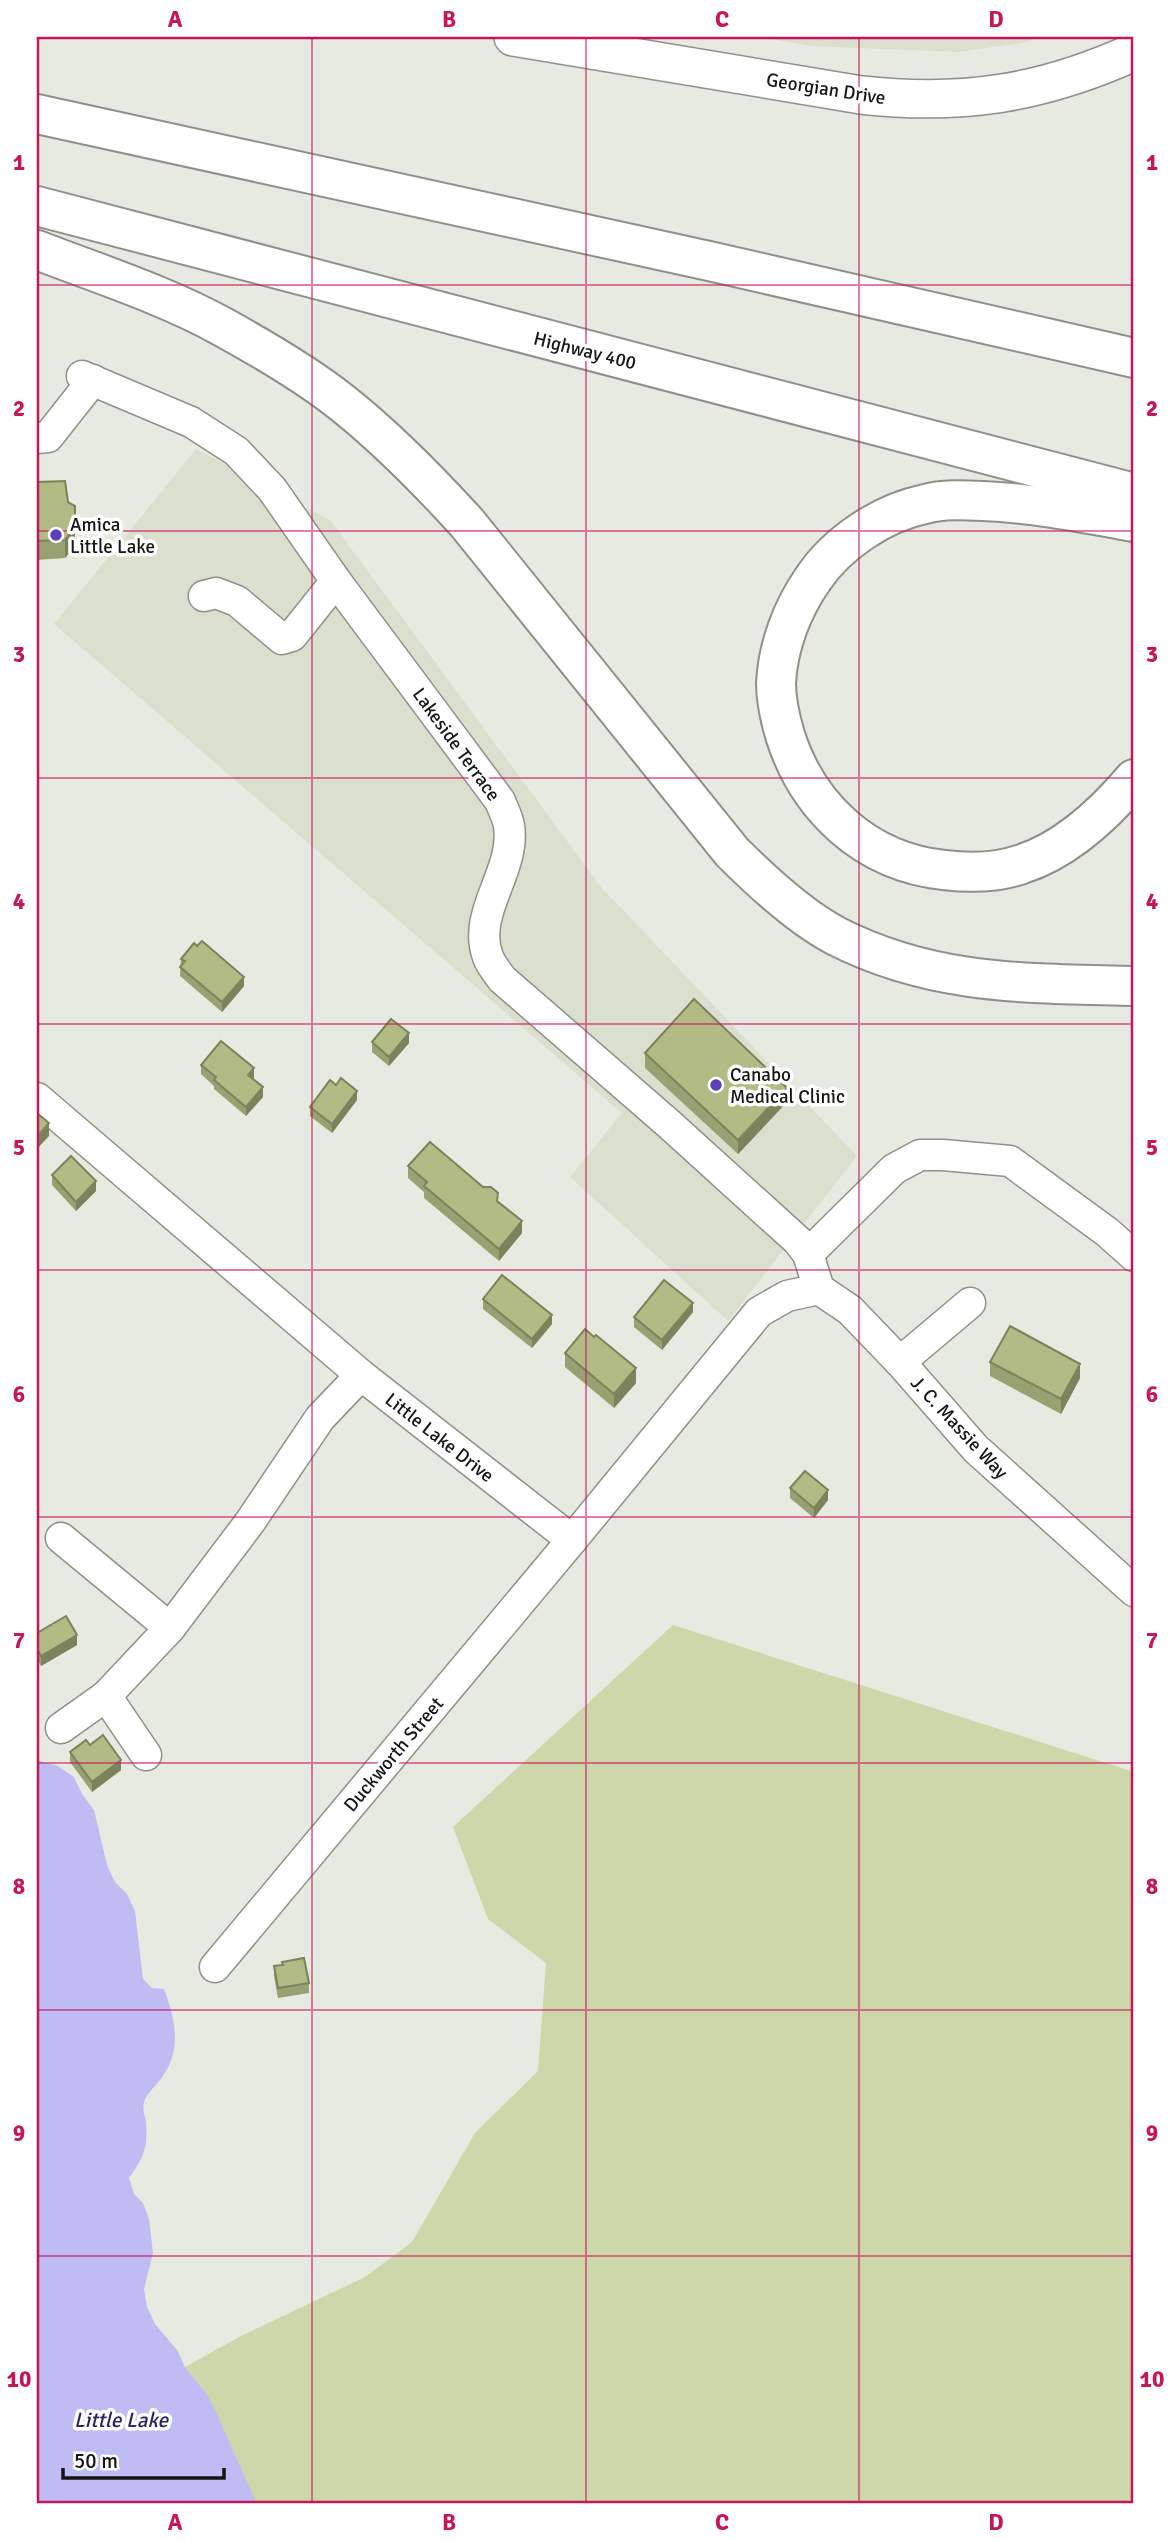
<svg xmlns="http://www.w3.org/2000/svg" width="1171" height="2541" viewBox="0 0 1171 2541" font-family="Signika,sans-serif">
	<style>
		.built { fill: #dbdfce }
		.green { fill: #ced7a9 }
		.water { fill: #bfbcf3 }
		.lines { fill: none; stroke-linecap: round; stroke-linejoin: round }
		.minor-casing { stroke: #8f9188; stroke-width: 33 }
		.major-casing { stroke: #8f9188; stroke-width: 40 }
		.highway-casing { stroke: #8f9188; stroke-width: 42 }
		.minor { stroke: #fff; stroke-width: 30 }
		.major { stroke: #fff; stroke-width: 37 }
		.highway { stroke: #fff; stroke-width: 38 }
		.wall { fill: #98a171 }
		.shaded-wall { fill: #7c835c }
		.building { fill: #b1bb83; stroke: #7c835c; stroke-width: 2 }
		.grid { fill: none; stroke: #c2185b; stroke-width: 2; stroke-opacity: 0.55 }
		.poi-dot { fill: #5b40b8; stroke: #fff; stroke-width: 2.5 }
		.labels { text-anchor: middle; stroke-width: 7; stroke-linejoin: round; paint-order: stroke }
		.street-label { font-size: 19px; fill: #151612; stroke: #fff }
		.poi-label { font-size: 19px; fill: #151612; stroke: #fff; text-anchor: start }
		.water-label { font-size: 21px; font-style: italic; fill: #2c1f5e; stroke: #fff }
		.neatline { fill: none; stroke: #c2185b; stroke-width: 2.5 }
		.grid-label { font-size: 23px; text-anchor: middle; font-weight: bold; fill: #c2185b }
	</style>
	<rect width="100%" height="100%" fill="#e7eae0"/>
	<!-- built -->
	<g class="built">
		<path d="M 759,37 L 1041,37 L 1021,43 L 957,52 L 812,46 Z"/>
		<path d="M 196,449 L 330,520 L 601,887 L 857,1156 L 728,1321 L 570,1177 L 622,1113 L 54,624 Z"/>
	</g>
	<!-- green -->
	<path class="green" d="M 673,1625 L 1134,1772 L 1134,2504 L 104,2504 L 206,2393 L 185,2367 L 241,2336 L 365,2277 L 412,2242 L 475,2133 L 538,2071 L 546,1963 L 488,1919 L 453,1827 Z"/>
	<!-- water -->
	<path class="water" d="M 37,1760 L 58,1766 L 74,1777 L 82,1794 L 94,1810 L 107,1865 L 115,1882 L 127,1894 L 135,1911 L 143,1979 L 152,1988 L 164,1989 C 175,2018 182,2049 163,2076 C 157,2085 148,2091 144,2102 C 142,2109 145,2116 146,2123 C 148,2149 143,2158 129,2178 L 134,2194 L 143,2203 L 149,2219 L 153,2253 L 144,2289 L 147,2307 L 155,2324 L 177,2350 L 185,2367 L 206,2393 L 216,2412 L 257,2504 L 37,2504 Z"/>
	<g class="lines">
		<!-- minor casing -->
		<g class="minor-casing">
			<g id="minor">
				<path d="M 82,376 L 191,422 L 236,451 L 272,489 L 336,581 L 500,801 C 503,809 508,818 509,826 C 516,871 471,913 488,957 C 491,965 497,972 502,979 L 669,1124 L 798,1241 L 808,1254 L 819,1289"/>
				<path d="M 37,438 L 48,437 L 93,380"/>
				<path d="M 204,596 L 216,593 L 237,601 L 282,639 L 292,636 L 336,581"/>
				<path d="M 37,1098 L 361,1375 L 572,1540"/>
				<path d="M 808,1254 L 894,1169 L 920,1155 L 943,1155 L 1010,1161 L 1107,1232 L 1134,1256"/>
				<path d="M 819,1289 L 850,1310 L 900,1362 L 976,1449 L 1134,1591"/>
				<path d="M 900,1362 L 970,1303"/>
				<path d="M 61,1538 L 170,1628"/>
				<path d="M 106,1696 L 146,1755"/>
				<path d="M 61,1728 L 106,1696 L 170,1628 L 250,1522 L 320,1418 L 361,1375"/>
				<path d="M 215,1967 L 572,1540 L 759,1312 L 787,1296 L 819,1289"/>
			</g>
		</g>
		<!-- major casing -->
		<g class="major-casing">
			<path id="major" d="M 513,37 L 861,95 C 962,106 1041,94 1134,52"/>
		</g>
		<!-- highway casing -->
		<g class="highway-casing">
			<g id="highway">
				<path d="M 37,114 L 709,261 L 1134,358"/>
				<path d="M 37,206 L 1134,493"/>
				<path d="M 37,250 C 99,274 165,295 223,327 C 261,348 302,372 336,398 C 384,435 426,478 467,523 L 732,852 C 761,881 800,917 836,936 C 934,986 1028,983 1134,986"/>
				<path d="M 1134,522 C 1084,513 1034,503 983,501 C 964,500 943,499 925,504 C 882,513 837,543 813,579 C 792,609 778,646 776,683 C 776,700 780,718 785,735 C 808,808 866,862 944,870 C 969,873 997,873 1022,864 C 1066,850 1105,813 1134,779"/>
			</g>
		</g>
		<!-- minor -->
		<use href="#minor" class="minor"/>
		<!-- major -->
		<use href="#major" class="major"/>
		<!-- highway -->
		<use href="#highway" class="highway"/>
	</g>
	<!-- wall -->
	<g class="wall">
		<path d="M 37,482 L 68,502 L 75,506 L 75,546 L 65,558 L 37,560 Z"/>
		<path d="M 181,959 L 244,986 L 222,1012 L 180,976 Z"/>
		<path d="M 372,1042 L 409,1043 L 389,1066 L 372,1052 Z"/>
		<path d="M 645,1053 L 787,1102 L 738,1154 L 645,1068 Z"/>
		<path d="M 201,1065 L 254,1078 L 253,1079 L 263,1097 L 246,1116 L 214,1089 L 214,1086 L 201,1074 Z"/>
		<path d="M 357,1100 L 332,1133 L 310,1116 L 310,1107 Z"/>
		<path d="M 408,1166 L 498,1202 L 522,1233 L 499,1261 L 424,1198 L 424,1192 L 408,1178 Z"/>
		<path d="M 52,1175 L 96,1191 L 76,1211 L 52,1185 Z"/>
		<path d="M 483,1299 L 552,1324 L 532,1348 L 483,1309 Z"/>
		<path d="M 693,1312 L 662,1350 L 634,1327 L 634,1317 Z"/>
		<path d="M 594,1337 L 636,1383 L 614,1408 L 565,1367 L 565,1353 Z"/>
		<path d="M 990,1362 L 1080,1378 L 1061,1414 L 990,1376 Z"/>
		<path d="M 790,1488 L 828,1500 L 814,1518 L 790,1498 Z"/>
		<path d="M 37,1633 L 77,1645 L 41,1666 L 37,1659 Z"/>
		<path d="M 90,1745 L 121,1770 L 92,1792 L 70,1762 L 70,1752 Z"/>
		<path d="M 274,1966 L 309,1983 L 309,1993 L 278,1998 L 274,1976 Z"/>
	</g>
	<!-- shaded-wall -->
	<g class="shaded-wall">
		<path d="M 75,527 L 75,546 L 65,558 L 65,540 Z"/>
		<path d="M 244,977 L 244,986 L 222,1012 L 222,1002 Z"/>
		<path d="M 409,1033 L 409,1043 L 389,1066 L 389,1057 Z"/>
		<path d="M 254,1068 L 254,1078 L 248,1084 L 248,1075 Z"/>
		<path d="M 263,1087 L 263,1097 L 246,1116 L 246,1107 Z"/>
		<path d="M 787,1088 L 787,1102 L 738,1154 L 738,1140 Z"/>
		<path d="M 357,1091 L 357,1100 L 332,1133 L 332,1124 Z"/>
		<path d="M 49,1123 L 49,1136 L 37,1149 L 37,1137 Z"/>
		<path d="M 96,1181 L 96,1191 L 76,1211 L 76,1202 Z"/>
		<path d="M 522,1221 L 522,1233 L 499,1261 L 499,1249 Z"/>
		<path d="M 693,1303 L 693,1312 L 662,1350 L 662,1340 Z"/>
		<path d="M 552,1315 L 552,1324 L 532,1348 L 532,1339 Z"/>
		<path d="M 1080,1364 L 1080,1378 L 1061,1414 L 1061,1399 Z"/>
		<path d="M 636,1368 L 636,1383 L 614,1408 L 614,1394 Z"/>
		<path d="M 828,1490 L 828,1500 L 814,1518 L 814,1508 Z"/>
		<path d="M 77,1635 L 77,1645 L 41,1666 L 41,1656 Z"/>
		<path d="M 121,1760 L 121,1770 L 92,1792 L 92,1782 Z"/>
	</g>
	<!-- building -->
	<g class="building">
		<path d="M 65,481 L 68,502 L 75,506 L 75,527 L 65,540 L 37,541 L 37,482 Z"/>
		<path d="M 202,941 L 244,977 L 222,1002 L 180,967 L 185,961 L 181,959 L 194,943 L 197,946 Z"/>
		<path d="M 694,999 L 787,1088 L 738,1140 L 645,1053 Z"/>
		<path d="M 391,1019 L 409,1033 L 389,1057 L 372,1042 Z"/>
		<path d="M 221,1041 L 254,1068 L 248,1075 L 263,1087 L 246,1107 L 214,1080 L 216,1077 L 201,1065 Z"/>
		<path d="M 341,1078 L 357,1091 L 332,1124 L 310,1107 L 330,1080 L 336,1085 Z"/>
		<path d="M 37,1113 L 49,1123 L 37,1137 Z"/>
		<path d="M 430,1142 L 483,1187 L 491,1187 L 498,1193 L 497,1201 L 522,1221 L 499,1249 L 424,1186 L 427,1182 L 408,1166 Z"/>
		<path d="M 71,1156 L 96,1181 L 76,1202 L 52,1175 Z"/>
		<path d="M 502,1275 L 552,1315 L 532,1339 L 483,1299 Z"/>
		<path d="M 664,1280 L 693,1303 L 662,1340 L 634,1317 Z"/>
		<path d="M 1010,1326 L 1080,1364 L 1061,1399 L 990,1362 Z"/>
		<path d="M 585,1329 L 594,1337 L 596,1335 L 636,1368 L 614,1394 L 565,1353 Z"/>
		<path d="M 805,1471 L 828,1490 L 814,1508 L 790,1488 Z"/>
		<path d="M 66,1616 L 77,1635 L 41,1656 L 37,1649 L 37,1633 Z"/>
		<path d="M 103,1735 L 121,1760 L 92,1782 L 70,1752 L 86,1740 L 90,1745 Z"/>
		<path d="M 304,1958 L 309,1983 L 278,1988 L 274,1966 L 283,1965 L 282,1962 Z"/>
	</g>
	<!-- grid -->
	<path class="grid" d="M 312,37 L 312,2504M 586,37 L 586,2504M 859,37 L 859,2504M 37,285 L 1134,285M 37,531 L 1134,531M 37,778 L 1134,778M 37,1024 L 1134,1024M 37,1270 L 1134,1270M 37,1517 L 1134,1517M 37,1763 L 1134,1763M 37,2010 L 1134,2010M 37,2256 L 1134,2256"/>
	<!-- markers -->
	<g class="poi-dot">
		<circle cx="56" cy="535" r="7"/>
		<circle cx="716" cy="1085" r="7"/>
	</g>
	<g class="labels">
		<!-- street labels -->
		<g class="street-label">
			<text transform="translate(826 88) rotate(9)" y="7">Georgian Drive</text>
			<text transform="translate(585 350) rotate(14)" y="7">Highway 400</text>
			<text transform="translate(457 744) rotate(54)" y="7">Lakeside Terrace</text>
			<text transform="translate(960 1427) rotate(47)" y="7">J. C. Massie Way</text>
			<text transform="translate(440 1437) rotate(38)" y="7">Little Lake Drive</text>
			<text transform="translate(393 1754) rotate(-50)" y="7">Duckworth Street</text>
		</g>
		<!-- poi labels -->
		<g class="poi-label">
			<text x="70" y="531">Amica<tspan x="70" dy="22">Little Lake</tspan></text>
			<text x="730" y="1081">Canabo<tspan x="730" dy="22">Medical Clinic</tspan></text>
		</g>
		<!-- water labels -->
		<g class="water-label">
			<text x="121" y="2427">Little Lake</text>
		</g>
	</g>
	<!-- border -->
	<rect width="1171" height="2541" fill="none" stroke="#ffffff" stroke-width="77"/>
	<!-- scale -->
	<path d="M63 2468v10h161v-10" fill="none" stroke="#151612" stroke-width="3.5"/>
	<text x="74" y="2468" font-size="21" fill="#151612" stroke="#ffffff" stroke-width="5" paint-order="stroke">50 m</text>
	<rect x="38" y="38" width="1094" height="2464" class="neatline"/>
	<g class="grid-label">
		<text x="175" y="27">A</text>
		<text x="449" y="27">B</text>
		<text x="722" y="27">C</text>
		<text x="996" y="27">D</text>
		<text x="19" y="170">1</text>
		<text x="1152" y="170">1</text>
		<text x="19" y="416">2</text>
		<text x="1152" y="416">2</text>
		<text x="19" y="662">3</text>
		<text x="1152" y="662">3</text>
		<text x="19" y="909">4</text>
		<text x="1152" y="909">4</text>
		<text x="19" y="1155">5</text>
		<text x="1152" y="1155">5</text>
		<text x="19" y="1402">6</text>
		<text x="1152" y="1402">6</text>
		<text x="19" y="1648">7</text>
		<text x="1152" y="1648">7</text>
		<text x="19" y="1894">8</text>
		<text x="1152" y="1894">8</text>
		<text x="19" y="2141">9</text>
		<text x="1152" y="2141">9</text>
		<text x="19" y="2387">10</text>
		<text x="1152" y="2387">10</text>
		<text x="175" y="2530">A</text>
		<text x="449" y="2530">B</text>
		<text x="722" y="2530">C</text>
		<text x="996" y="2530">D</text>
	</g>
</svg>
